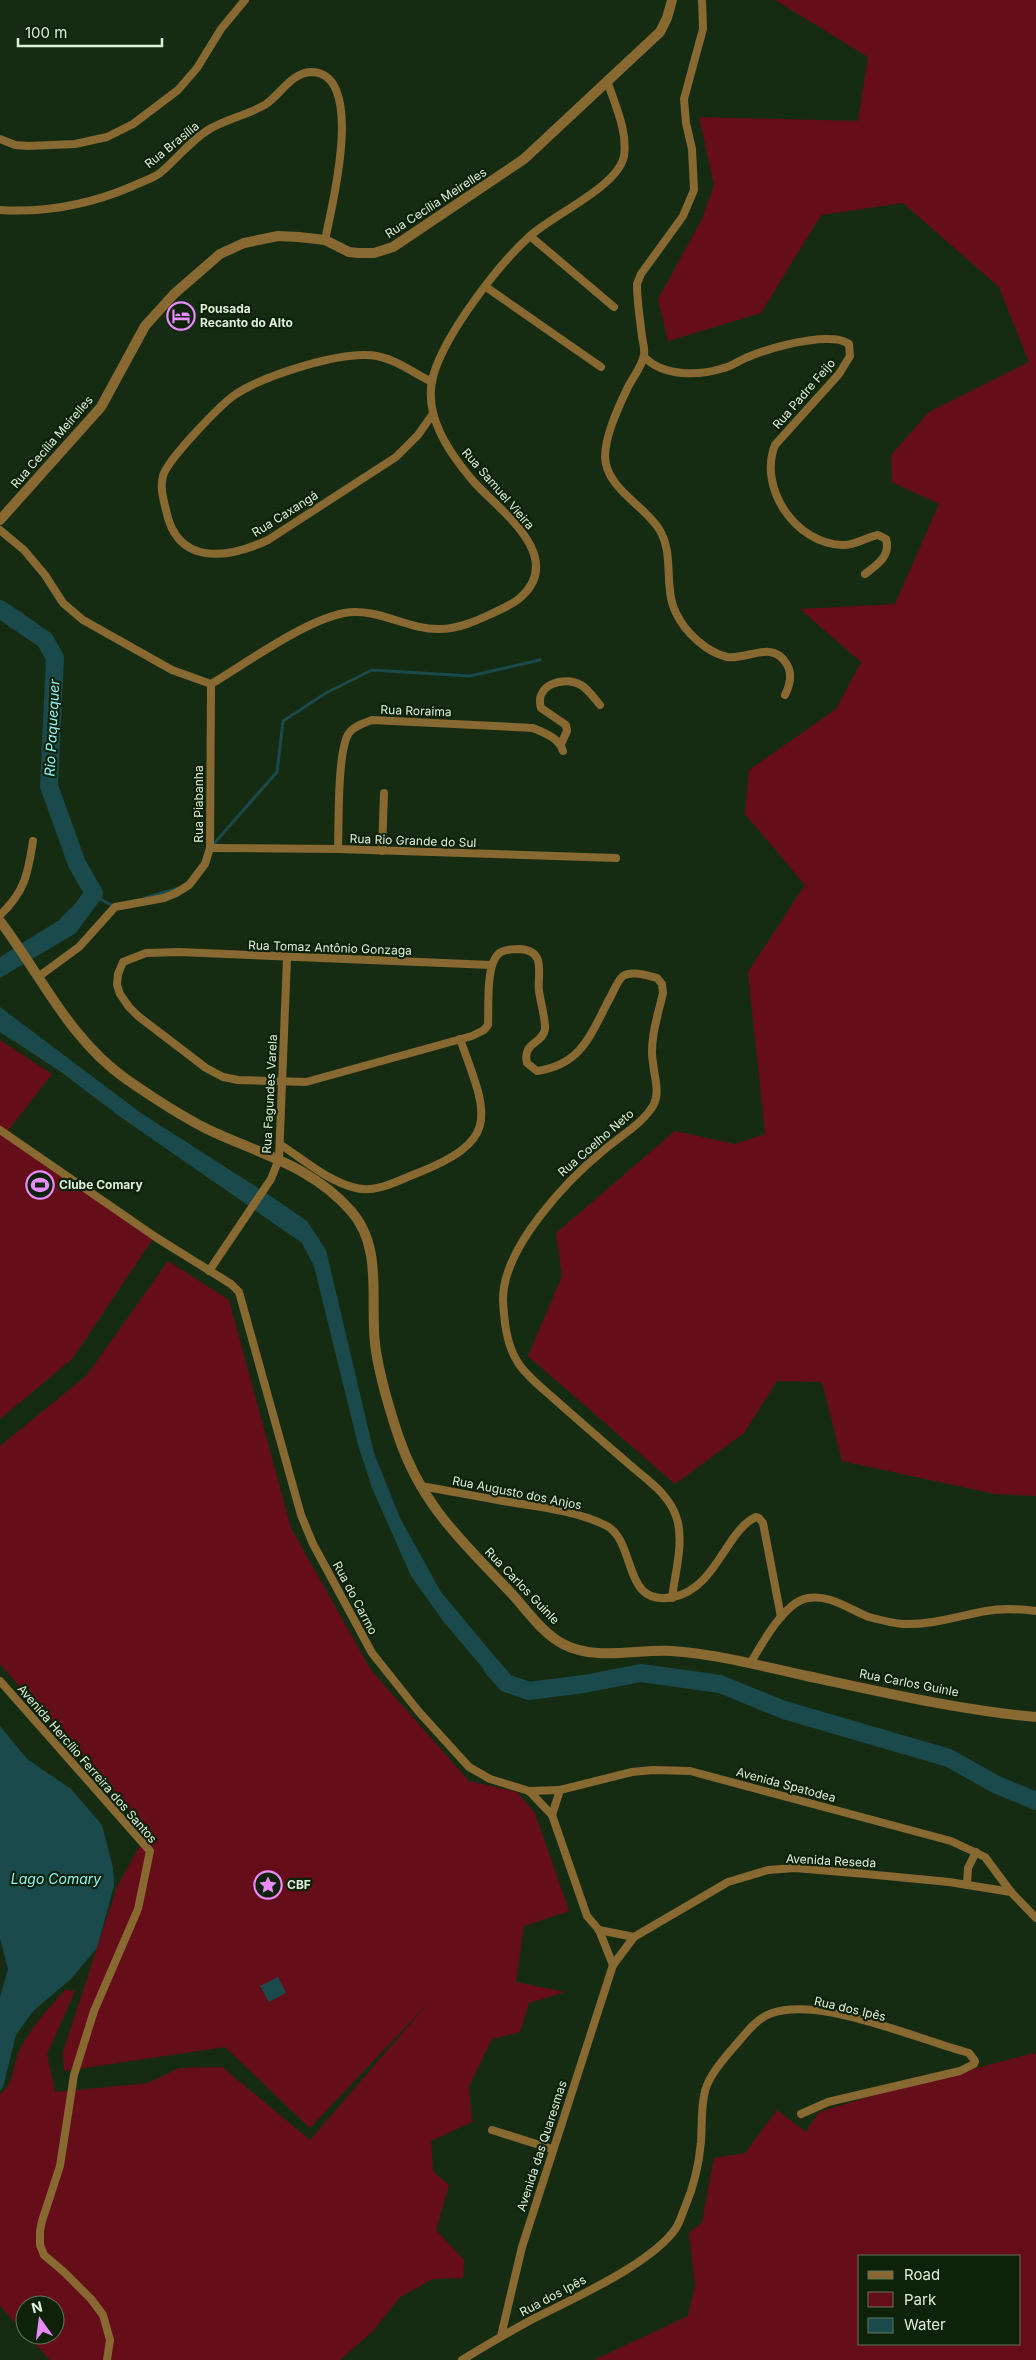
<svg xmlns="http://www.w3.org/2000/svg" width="1036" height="2360" viewBox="0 0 1036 2360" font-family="Inter,sans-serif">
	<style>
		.green { fill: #660d1a; fill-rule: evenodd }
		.water { fill: #1b4a4c }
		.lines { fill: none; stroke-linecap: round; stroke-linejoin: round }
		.stream { stroke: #1b4a4c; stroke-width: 3 }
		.river { stroke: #1b4a4c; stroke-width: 18 }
		.minor { stroke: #886931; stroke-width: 8 }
		.tertiary { stroke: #886931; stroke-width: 10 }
		.labels { text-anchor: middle; stroke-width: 4.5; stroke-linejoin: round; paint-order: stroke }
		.street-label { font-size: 12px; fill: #e0eedd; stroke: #0d2208 }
		.poi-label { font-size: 12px; font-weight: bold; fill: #e0eedd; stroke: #0d2208; text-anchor: start }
		.water-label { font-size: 14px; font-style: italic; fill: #8ff2f8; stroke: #0d2208 }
	</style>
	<rect width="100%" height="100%" fill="#162c12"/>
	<!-- green -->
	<g class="green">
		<path d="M 775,0 L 1036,0 L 1036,1496 L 995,1494 L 842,1461 L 822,1382 L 777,1381 L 744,1433 L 675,1484 L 528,1356 L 562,1276 L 556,1233 L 675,1131 L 735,1144 L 765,1134 L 748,972 L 805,885 L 745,814 L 749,770 L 836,709 L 861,662 L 800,609 L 895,604 L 939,504 L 892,482 L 891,455 L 929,412 L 1029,362 L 999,287 L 903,203 L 821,215 L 761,313 L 668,341 L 658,299 L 702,219 L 714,185 L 699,117 L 858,121 L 868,57 Z"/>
		<path d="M 0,1040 L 52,1074 L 6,1133 L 154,1237 L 72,1359 L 0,1419 Z"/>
		<path d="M 168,1261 L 229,1300 L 291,1528 L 371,1670 L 469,1781 L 517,1792 L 535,1813 L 569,1911 L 524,1926 L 516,1982 L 565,1992 L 529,2003 L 520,2032 L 492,2039 L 469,2086 L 472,2122 L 431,2141 L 433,2171 L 449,2185 L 436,2230 L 464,2260 L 463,2278 L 433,2279 L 400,2297 L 372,2332 L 340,2360 L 50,2360 L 27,2335 L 55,2335 L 55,2305 L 25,2305 L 25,2333 L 0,2306 L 0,2094 C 16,2083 12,2065 20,2049 C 31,2027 49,2008 65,1990 L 75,1991 L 47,2054 L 55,2092 L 148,2083 L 179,2068 L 222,2067 L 310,2140 L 430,2001 L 310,2128 L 225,2047 L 64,2071 L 63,2052 L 117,1887 L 147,1833 L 0,1664 L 0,1446 L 87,1375 Z"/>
		<path d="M 1034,2053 L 1036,2055 L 1036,2360 L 594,2360 L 688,2316 L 695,2286 L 689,2233 L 702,2222 L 714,2158 L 745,2153 L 777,2110 L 806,2132 L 819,2112 L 888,2091 ZM 860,2256 L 1020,2256 L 1020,2344 L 860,2344 Z"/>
	</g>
	<!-- water -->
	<g class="water">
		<path d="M 77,902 L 90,913 L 76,933 L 0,978 L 0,957 L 61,919 Z"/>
		<path d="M 0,1007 L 141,1113 L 272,1197 L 307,1221 L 326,1250 L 374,1453 L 400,1518 L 441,1592 L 511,1676 L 503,1692 L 443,1621 L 411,1576 L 372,1488 L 358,1445 L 314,1266 L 302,1243 L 119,1116 L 61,1072 L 0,1032 Z"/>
		<path d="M 0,1726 L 27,1759 L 71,1789 L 102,1825 L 113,1868 L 114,1886 L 97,1948 L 71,1979 L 33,2011 L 16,2035 L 3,2087 L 0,2091 L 0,1997 L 8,1969 L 0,1938 Z"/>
		<path d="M 278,1977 L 286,1993 L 269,2002 L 260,1986 Z"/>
	</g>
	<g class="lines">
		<!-- stream -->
		<g class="stream">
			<path d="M 211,847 L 277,772 L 283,721 L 326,693 L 372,670 L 470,676 L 540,660"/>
			<path d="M 94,893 L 98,898 L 115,907"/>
			<path d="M 145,898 L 179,888"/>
		</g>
		<!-- river -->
		<g class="river">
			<path d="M 0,609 L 45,640 L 55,658 L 49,786 L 77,864 L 94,893 L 81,911 L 68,923"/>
			<path d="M 492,1667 L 506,1683 L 529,1691 L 584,1684 L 641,1673 L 720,1684 L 784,1710 L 949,1758 L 997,1785 L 1036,1801"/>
		</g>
		<!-- minor -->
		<g class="minor">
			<path d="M 702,0 L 703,29 L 684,99 L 686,123 L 692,149 L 694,190 L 683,216 L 641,274 L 637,284 C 637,302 640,319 642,337 C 643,343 645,349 644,355 C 642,367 632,378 627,389 C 618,408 605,436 605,457 C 606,488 644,505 659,529 C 675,554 663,587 676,613 C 685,632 706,652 727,657 C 747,660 772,640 786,663 C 793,673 790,685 785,695"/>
			<path d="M 0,139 L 15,145 L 28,146 L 75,144 L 107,137 L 133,124 L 178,90 L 197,68 L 221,29 L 245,0"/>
			<path d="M 0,210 C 45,213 91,204 133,186 C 141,182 152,179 160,173 C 176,160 189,142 208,130 C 225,119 249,115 266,104 C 281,94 291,73 311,72 C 367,72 331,210 325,240"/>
			<path d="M 530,236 L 614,307"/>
			<path d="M 486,287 L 601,367"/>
			<path d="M 644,357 C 664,377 698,376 724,368 C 732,366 740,360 748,357 C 769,348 804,339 827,339 C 835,339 841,339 849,344 L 850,356 L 839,374 L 775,445 C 758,488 795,543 842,545 C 855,546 866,537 878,535 L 886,539 C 891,556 877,565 865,574"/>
			<path d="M 432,382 C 413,373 397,360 377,356 C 342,350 266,375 236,394 C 221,404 167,460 163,476 C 160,487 163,498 166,510 C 177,566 227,559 268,540 L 396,457 L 418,435 L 432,415"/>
			<path d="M 0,530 L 24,550 L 45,575 L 63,603 L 83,620 L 172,670 L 211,684 C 248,662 304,621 344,613 C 378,607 407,630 440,629 C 458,629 476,621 491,614 C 501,609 514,604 521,597 C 566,556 499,510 474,482 C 449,453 421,413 434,373 C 447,332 497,266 529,237 C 552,215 618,187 624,156 C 628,131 614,103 607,80"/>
			<path d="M 561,744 L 567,731 L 566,725 L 541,708 C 534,685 564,675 581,685 C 589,690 594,698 600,705"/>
			<path d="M 210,848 L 338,849 L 616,858"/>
			<path d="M 338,849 C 339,825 337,750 349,733 C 354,726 364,723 372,720 L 533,728 C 545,733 559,738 563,751"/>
			<path d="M 382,851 L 384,793"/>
			<path d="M 0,915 C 25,892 28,873 33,841"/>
			<path d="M 491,965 L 179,952 L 146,953 L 123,962 L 118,974 L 117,985 L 120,994 L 129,1007 L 138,1016 L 206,1068 L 223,1077 L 238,1080 L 306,1082 L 472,1036 L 484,1030 L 488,1025 C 489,1007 485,961 501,952 C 507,949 514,949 520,949 C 547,951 537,974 539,991 C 540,999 546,1022 545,1029 C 543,1044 522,1042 527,1063 L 537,1071 C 584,1064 591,1032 611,996 C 614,990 618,980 623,976 C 632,970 648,976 657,978 L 662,984 L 663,993 C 658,1015 649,1041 653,1063 C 654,1076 660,1091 654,1104 C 644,1123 620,1136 604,1150 C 566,1181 503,1248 503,1299 C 504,1320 506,1343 517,1361 C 525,1375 540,1386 551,1396 C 579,1421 608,1446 637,1471 C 653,1484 671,1498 677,1519 C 684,1543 675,1573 672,1598"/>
			<path d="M 38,977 L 79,947 L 115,907 L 164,898 L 176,893 L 189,885 L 205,864 L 210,848 L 211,684"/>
			<path d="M 0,1130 L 157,1238 L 231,1284 L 239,1292 L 301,1515 L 313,1544 L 372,1653 L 419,1712 L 469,1767 L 490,1779 L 529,1791 L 552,1815 L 587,1916 L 599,1930 L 613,1965"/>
			<path d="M 281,1145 C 304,1160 329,1182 356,1188 C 376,1193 397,1181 415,1174 C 502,1140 488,1116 460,1039"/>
			<path d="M 209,1271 L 271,1179 L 279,1159 L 287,958"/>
			<path d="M 420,1486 C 450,1491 480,1497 509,1502 C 541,1507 576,1511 605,1525 C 638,1541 621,1608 673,1597 C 716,1589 726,1530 756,1517 L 759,1518 L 763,1523 L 781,1617"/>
			<path d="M 751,1662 C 762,1644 784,1602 808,1598 C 830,1594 850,1610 869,1617 C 880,1620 892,1623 903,1624 C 932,1625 958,1616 986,1611 C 1002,1608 1020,1609 1036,1611"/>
			<path d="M 0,1681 L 150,1851 L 138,1909 L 94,2011 L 74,2075 L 60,2166 L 42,2221 L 40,2231 L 40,2245 L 44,2255 L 64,2272 L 91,2299 L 103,2315 L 110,2340 L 107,2360"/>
			<path d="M 529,1791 L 560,1790"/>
			<path d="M 552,1815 L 560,1790 L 632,1772 L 653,1770 L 690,1771 L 951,1841 L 985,1857 L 1011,1892"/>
			<path d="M 967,1885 L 968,1868 L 976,1852"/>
			<path d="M 599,1930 L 634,1937"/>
			<path d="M 492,2130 L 552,2149"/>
			<path d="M 501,2336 L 522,2247 L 613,1965 L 634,1937 L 728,1882 L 768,1870 L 795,1868 L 866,1874 L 949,1882 L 1011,1892 L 1036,1918"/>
			<path d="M 462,2360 C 485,2346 507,2333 531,2320 C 570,2300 652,2264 676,2228 C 680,2222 682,2214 685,2207 C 694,2186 699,2164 701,2142 C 702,2127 701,2111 704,2096 C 706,2079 722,2061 733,2048 C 743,2037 756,2018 772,2013 C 821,1996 919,2040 969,2053 L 975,2061 L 974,2064 L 960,2071 L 828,2102 L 801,2114"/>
		</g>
		<!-- tertiary -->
		<g class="tertiary">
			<path d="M 0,520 L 101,407 L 145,326 L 174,294 L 220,254 L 244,243 L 278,236 L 299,237 L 325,240 L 349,252 L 358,253 L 374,253 L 393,247 L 524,159 L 660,32 L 667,18 L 672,0"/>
			<path d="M 0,921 C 41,975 69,1039 126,1079 C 152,1097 179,1115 207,1129 C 259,1154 311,1165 351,1211 C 383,1247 370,1299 375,1344 C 379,1375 388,1405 398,1435 C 421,1505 462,1541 511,1593 C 527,1610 542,1633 563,1644 C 595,1661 636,1649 671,1651 C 717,1654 761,1666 807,1676 C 882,1692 959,1710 1036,1717"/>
		</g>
	</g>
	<!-- icons -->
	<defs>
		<g id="hotel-ring" transform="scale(1.4375)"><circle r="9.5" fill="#0d2208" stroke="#e98dfe" stroke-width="1.5"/><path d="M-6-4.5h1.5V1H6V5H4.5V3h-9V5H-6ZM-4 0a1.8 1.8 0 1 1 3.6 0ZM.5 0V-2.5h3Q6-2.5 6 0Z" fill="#e98dfe"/></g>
		<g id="stadium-ring" transform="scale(1.4375)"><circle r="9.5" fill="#0d2208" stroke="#e98dfe" stroke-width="1.5"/><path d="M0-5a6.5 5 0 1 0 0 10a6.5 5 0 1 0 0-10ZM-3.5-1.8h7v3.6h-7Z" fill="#e98dfe"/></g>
		<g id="sight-ring" transform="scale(1.4375)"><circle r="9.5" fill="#0d2208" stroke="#e98dfe" stroke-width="1.5"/><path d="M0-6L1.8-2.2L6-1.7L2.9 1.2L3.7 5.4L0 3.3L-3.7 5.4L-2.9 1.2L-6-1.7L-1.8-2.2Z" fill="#e98dfe"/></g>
	</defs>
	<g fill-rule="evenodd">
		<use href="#hotel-ring" x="181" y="316"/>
		<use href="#stadium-ring" x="40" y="1185"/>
		<use href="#sight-ring" x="268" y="1885"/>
	</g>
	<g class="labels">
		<!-- street labels -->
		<g class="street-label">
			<text transform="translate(172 145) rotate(-39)" y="4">Rua Brasília</text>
			<text transform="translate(436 203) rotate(-33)" y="4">Rua Cecília Meirelles</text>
			<text transform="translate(804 394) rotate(-49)" y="4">Rua Padre Feijo</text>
			<text transform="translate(52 442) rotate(-49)" y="4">Rua Cecília Meirelles</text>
			<text transform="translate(498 489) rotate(49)" y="4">Rua Samuel Vieira</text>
			<text transform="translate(285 514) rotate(-32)" y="4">Rua Caxangá</text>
			<text transform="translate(416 711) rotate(2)" y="4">Rua Roraima</text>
			<text transform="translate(199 804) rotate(-90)" y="4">Rua Piabanha</text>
			<text transform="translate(413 841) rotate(2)" y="4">Rua Rio Grande do Sul</text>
			<text transform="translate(330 948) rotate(2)" y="4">Rua Tomaz Antônio Gonzaga</text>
			<text transform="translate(270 1094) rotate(-87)" y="4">Rua Fagundes Varela</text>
			<text transform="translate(596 1143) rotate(-41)" y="4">Rua Coelho Neto</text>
			<text transform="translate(517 1493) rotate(11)" y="4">Rua Augusto dos Anjos</text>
			<text transform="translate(522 1586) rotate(46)" y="4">Rua Carlos Guinle</text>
			<text transform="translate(355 1598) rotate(62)" y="4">Rua do Carmo</text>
			<text transform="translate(909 1683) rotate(11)" y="4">Rua Carlos Guinle</text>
			<text transform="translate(87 1764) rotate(49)" y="4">Avenida Hercílio Ferreira dos Santos</text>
			<text transform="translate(786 1785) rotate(15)" y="4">Avenida Spatodea</text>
			<text transform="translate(831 1861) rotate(3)" y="4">Avenida Reseda</text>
			<text transform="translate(850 2009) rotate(13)" y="4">Rua dos Ipês</text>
			<text transform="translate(542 2146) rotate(-72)" y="4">Avenida das Quaresmas</text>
			<text transform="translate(553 2296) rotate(-28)" y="4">Rua dos Ipês</text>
		</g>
		<!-- poi labels -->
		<g class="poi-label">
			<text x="200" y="313">Pousada<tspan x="200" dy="14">Recanto do Alto</tspan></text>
			<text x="59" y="1189">Clube Comary</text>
			<text x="287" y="1889">CBF</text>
		</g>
		<!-- water labels -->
		<g class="water-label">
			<text transform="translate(52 728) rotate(-87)" y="5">Rio Paquequer</text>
			<text x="56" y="1884">Lago Comary</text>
		</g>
	</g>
	<!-- legend -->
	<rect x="858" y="2255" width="162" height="90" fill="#0d2208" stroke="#61745d"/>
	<rect x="868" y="2271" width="25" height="8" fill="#886931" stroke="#61745d"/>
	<text x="904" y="2280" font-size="15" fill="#e0eedd">Road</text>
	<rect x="868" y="2292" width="25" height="15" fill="#660d1a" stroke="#61745d"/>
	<text x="904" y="2305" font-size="15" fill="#e0eedd">Park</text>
	<rect x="868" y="2318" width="25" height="15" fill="#1b4a4c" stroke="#61745d"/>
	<text x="904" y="2330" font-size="15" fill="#e0eedd">Water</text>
	<!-- north arrow -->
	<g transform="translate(40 2320) rotate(346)"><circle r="24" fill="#0d2208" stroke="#61745d"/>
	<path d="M0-4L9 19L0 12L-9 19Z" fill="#e98dfe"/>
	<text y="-8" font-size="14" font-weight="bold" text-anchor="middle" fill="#e0eedd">N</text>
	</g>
	<!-- scale -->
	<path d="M18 38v8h144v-8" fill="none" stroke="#e0eedd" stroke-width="2.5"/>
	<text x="25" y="38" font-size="15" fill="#e0eedd" stroke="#0d2208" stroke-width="4" paint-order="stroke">100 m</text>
</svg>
